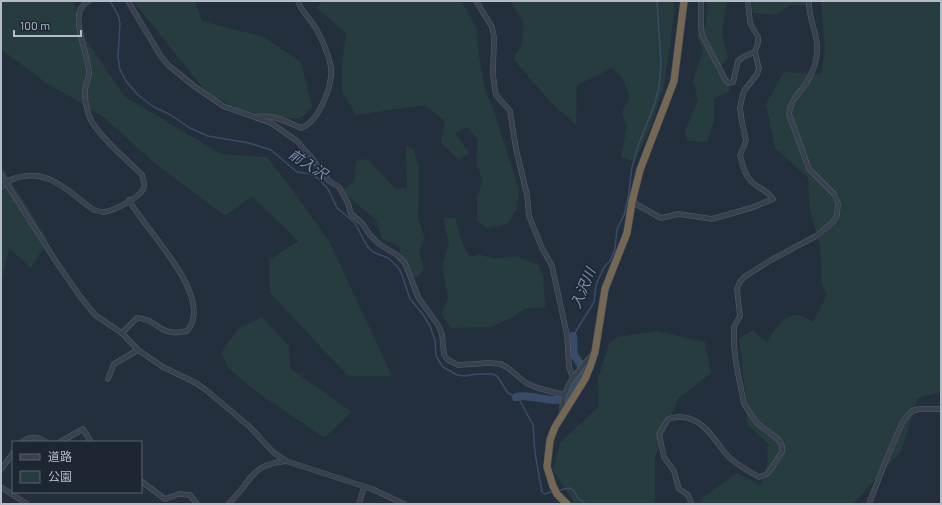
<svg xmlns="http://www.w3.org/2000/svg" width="942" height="505" viewBox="0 0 942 505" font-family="Barlow,'Noto Sans JP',sans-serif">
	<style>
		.green { fill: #263c3f }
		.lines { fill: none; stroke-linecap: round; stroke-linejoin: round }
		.stream { stroke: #394c67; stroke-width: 1.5 }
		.river { stroke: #394c67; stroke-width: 8 }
		.minor-casing { stroke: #565f6c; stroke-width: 5.5 }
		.highway-casing { stroke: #434c59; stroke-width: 8 }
		.minor { stroke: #38414e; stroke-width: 4.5 }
		.highway { stroke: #746855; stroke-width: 7 }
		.labels { text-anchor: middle; stroke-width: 3; stroke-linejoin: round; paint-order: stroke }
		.water-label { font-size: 14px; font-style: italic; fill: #7c92b1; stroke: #1d2633 }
	</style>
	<rect width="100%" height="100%" fill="#242f3e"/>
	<!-- green -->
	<g class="green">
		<path d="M 1,1 L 74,1 L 87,41 L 124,96 L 221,154 L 267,157 L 289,185 L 330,243 L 392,376 L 348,376 L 270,293 L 269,260 L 298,241 L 252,196 L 225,216 L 153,162 L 105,118 L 71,97 L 49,85 L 1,49 Z"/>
		<path d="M 133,1 L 195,1 L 202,21 L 264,37 L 301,62 L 312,107 L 300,119 L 246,113 L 207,93 Z"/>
		<path d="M 322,1 L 460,1 L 465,7 L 477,30 L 478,51 L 485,89 L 495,114 L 519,190 L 517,209 L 507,224 L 487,228 L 477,221 L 477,197 L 483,181 L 476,164 L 478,140 L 467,127 L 455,133 L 469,153 L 459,160 L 441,143 L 445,121 L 425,105 L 356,115 L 342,91 L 342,63 L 346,33 L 317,8 Z"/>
		<path d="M 510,1 L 672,1 L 675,7 L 664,86 L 650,128 L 636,159 L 630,160 L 621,157 L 627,127 L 622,112 L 630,97 L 622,77 L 612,68 L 577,85 L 576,125 L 550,101 L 513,59 L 522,44 L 523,22 Z"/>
		<path d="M 707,1 L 727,1 L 722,33 L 728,58 L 720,67 L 731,91 L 714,98 L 714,121 L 707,142 L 687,141 L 685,131 L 698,100 L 693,81 L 703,51 L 697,35 L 706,25 Z"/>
		<path d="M 752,1 L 811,1 L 811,5 L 790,5 L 777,15 L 753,13 Z"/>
		<path d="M 821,1 L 941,1 L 941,392 L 918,398 L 901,451 L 853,504 L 700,504 L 701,499 L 737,473 L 761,486 L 767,465 L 768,444 L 747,424 L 746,399 L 739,339 L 753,330 L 767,343 C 774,331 782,314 799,315 C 804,315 809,320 813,322 L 827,295 L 822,285 L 820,246 L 810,210 L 808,178 L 775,148 L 766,104 L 784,72 L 821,74 L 825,50 Z"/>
		<path d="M 406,146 L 413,149 L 419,166 L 418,219 L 425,238 L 419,251 L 424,269 L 418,277 L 407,276 L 401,262 L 399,246 L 382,239 L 376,220 L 342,191 L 354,182 L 356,161 L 367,159 L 396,189 L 407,188 Z"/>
		<path d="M 1,165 L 48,240 L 31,268 L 9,248 L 2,280 Z"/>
		<path d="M 443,218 L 455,218 L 463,245 L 470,257 L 478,254 L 494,259 L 516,256 L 538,265 L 543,275 L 544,294 L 546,307 L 524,309 L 512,318 L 491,327 L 451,328 L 441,314 L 448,298 L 442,265 L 449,244 Z"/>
		<path d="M 262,317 L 289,346 L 290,368 L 352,412 L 324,438 L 253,389 L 229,369 L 221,353 L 238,329 Z"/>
		<path d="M 658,331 L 705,342 L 711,373 L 678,399 L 655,457 L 655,498 L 653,504 L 575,504 L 553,470 L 560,443 L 599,406 L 598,378 L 609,344 L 617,337 Z"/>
	</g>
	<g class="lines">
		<!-- stream -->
		<g class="stream">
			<path d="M 110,1 L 118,15 L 120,23 L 118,57 L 120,70 L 126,81 L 138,95 L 154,107 L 169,114 L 190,128 L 208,136 L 249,143 L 271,150 L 297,172 L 311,174 L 319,179 L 328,189 L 337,208 L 355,223 L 367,246 L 373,252 L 388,258 L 396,265 L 401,272 L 410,299 L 422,313 L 430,326 L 435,340 L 436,356 L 443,367 L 457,375 L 465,376 L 477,374 L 492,374 L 497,376 L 508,393 L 519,399 L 533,425 L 535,453 L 542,492 L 545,494 L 551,492"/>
			<path d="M 573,336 L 594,302 L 596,285 L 604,267 L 610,261 L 615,249 L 617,229 L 624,215 L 628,199 L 632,167 L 638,146 L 655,103 L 659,87 L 661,63 L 657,1"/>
			<path d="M 560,490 L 570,488 L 574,491 L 578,498 L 586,504"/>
		</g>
		<!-- river -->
		<path class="river" d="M 516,397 C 529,394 542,400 555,400 C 559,400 564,398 568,398 L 583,374 L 581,365 L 574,355 L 573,336"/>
		<!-- minor casing -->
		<g class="minor-casing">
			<g id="minor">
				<path d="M 128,1 L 160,55 L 168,65 L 194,86 L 223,106 L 271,123 L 297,141 L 310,156 L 329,181 L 339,187 L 348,203 L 351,214 L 362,223 L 370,235 L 379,244 L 397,255 L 405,263 L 418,297 L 438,325 L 442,334 L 444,355 L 448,360 L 458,365 L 489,363 L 501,364 L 508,368 L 526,383 L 538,388 L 564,395"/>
				<path d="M 476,1 L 492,27 L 494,37 L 493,74 L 495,90 L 496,95 L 510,111 L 516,149 L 527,195 L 529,216 L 542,248 L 552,266 L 567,335 L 569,367 L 573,378"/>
				<path d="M 701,1 L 701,27 L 702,35 L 726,81 L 729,83 L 733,82 L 738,61 L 743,57 L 755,52"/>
				<path d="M 255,117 C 272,114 286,121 301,128 C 313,123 318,113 323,103 C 327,95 330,85 331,76 C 333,62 321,36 313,24 C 308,16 301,11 298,1"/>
				<path d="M 1,175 L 57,263 L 79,295 L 95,315 L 122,333 L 138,350 L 163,367 L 196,383 L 206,390 L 250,427 L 273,452 L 286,461"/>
				<path d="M 1,187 C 6,181 9,180 16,178 C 49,167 70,194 94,210 C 97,211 100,212 104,212 C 113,211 142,197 144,187 C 145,183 143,179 142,175 C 127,160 96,134 89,116 C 87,109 84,99 85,92 C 85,86 88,80 89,74 C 90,55 65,12 89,1"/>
				<path d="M 632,202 L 661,218 L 679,214 L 712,219 L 751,208 L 773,199 C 769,191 757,188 751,181 C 744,174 743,165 740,155 L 746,141 L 742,122 L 740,108 L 742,98 L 744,91 L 757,74 L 759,69 L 755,52 L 758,43 L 758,37 L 750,23 L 748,1"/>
				<path d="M 122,333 L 137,318 C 159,319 158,338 187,331 C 216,297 145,230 129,200"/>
				<path d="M 108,379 L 114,364 L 138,350"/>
				<path d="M 563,415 C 558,392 579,369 594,353"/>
				<path d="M 22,442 C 30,436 38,436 46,442"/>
				<path d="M 60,442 L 83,429 L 91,442"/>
				<path d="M 1,469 L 13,453"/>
				<path d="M 141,481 L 165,499 L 179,494 L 190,495 L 197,504"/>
				<path d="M 1,487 L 27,504"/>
				<path d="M 228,504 C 252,483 248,465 286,461 L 372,489 L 404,504"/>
				<path d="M 359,504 L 364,487"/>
				<path d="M 692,504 L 688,495 L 679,489 L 674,471 L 664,457 L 659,434 L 668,419 C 671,418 676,417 680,417 C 702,417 714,439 726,454 C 735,464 748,471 759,477 L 767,474 L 771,469 L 782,452 L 782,446 L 779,440 L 757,423 L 744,404 L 736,363 L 734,345 L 734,327 L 740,316 L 737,289 L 740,282 L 744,277 L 771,260 L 816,236 L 833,222 L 837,215 L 838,203 L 834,194 L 809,169 L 789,114 C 790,100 800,93 807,82 C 811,75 815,67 816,59 C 821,36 808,22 809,1"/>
				<path d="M 869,504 L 886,460 L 903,421 L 912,411 L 919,409 L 941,409"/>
			</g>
		</g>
		<!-- highway casing -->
		<g class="highway-casing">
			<path id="highway" d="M 567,504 L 557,494 L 553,486 L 547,467 L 550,440 L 555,427 L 585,379 L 590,367 L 595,352 L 605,289 L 627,233 L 632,202 L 640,170 L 674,81 L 684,1"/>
		</g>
		<!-- minor -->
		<use href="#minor" class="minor"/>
		<!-- highway -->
		<use href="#highway" class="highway"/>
	</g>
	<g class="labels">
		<!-- water labels -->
		<g class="water-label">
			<text transform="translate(308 164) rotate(33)" y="5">前入沢</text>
			<text transform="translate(583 288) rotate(-67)" y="5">入沢川</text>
		</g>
	</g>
	<!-- border -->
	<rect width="942" height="505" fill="none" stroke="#b4bcc9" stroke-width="4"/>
	<!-- legend -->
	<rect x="12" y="441" width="130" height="52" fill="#1d2633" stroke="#59626f"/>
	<rect x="20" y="454" width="20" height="6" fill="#38414e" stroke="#59626f"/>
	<text x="48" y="461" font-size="12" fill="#b4bcc9">道路</text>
	<rect x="20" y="471" width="20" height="12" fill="#263c3f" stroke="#59626f"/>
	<text x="48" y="481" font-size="12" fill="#b4bcc9">公園</text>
	<!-- scale -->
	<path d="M14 30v6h67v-6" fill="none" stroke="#b4bcc9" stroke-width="2"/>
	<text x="20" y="30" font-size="12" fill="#b4bcc9" stroke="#1d2633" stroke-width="3" paint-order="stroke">100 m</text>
</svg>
